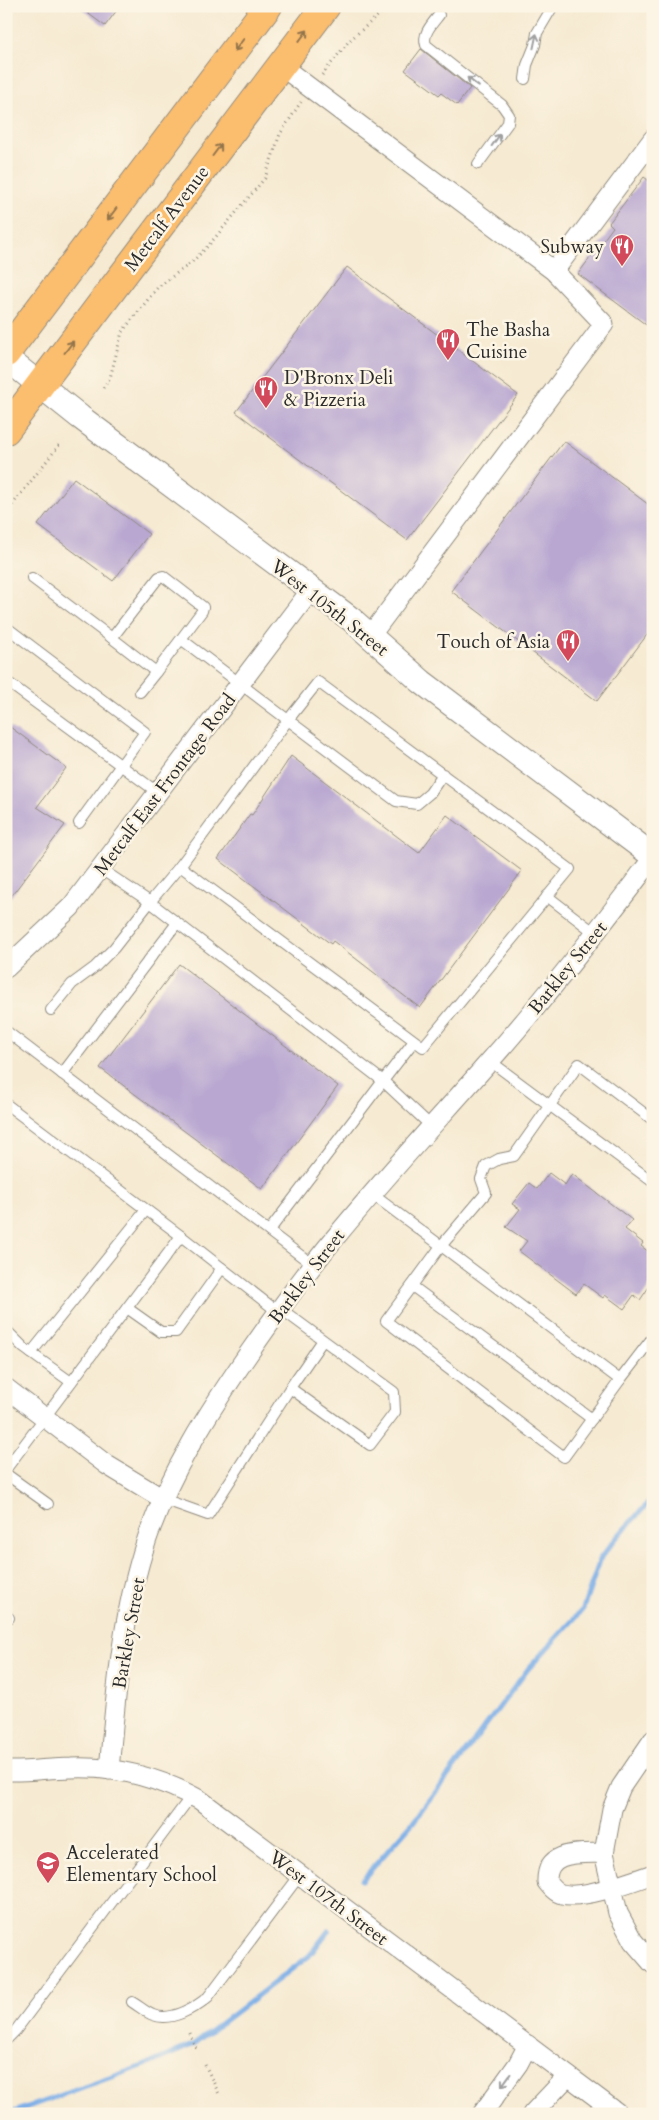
<svg xmlns="http://www.w3.org/2000/svg" width="659" height="2120" viewBox="0 0 659 2120" font-family="Cardo,serif">
	<style>
		.lines { fill: none; stroke-linecap: round; stroke-linejoin: round }
		.stream { stroke: #7aade7; stroke-width: 5 }
		.building { fill: #b9a7d1 }
		.service-casing { stroke: #908a7e; stroke-width: 12 }
		.minor-casing { stroke: #908a7e; stroke-width: 21 }
		.tertiary-casing { stroke: #908a7e; stroke-width: 26 }
		.primary-casing { stroke: #908a7e; stroke-width: 30 }
		.path { stroke: #908a7e; stroke-width: 3; stroke-dasharray: 1 4; stroke-linecap: butt }
		.service { stroke: #fff; stroke-width: 10 }
		.minor { stroke: #fff; stroke-width: 19 }
		.tertiary { stroke: #fff; stroke-width: 24 }
		.primary { stroke: #fbbd6e; stroke-width: 28 }
		.oneway { stroke: #93744c }
		.oneway2 { stroke: #a0a0a0 }
		.labels { text-anchor: middle; stroke-width: 5; stroke-linejoin: round; paint-order: stroke }
		.street-label { font-size: 19px; fill: #2b2b2b; stroke: #fcf5e5 }
		.poi-label { font-size: 19px; fill: #2b2b2b; stroke: #fcf5e5; text-anchor: start }
	</style>
	<rect width="100%" height="100%" fill="#fcf5e5"/>
	<filter id="ink" filterUnits="userSpaceOnUse"><feTurbulence type="fractalNoise" baseFrequency=".02" numOctaves="2"/><feDisplacementMap in="SourceGraphic" scale="10" xChannelSelector="R" yChannelSelector="G"/><feConvolveMatrix kernelMatrix="1 2 1 2 8 2 1 2 1" color-interpolation-filters="sRGB"/></filter>
	<filter id="wash" filterUnits="userSpaceOnUse"><feTurbulence type="fractalNoise" baseFrequency=".0096" numOctaves="4" result="noise"/><feDisplacementMap in="SourceGraphic" scale="20" xChannelSelector="R" yChannelSelector="G"/><feGaussianBlur stdDeviation="1.12" result="paint"/><feColorMatrix in="noise" values="0 0 0 0 0 0 0 0 0 0 0 0 0 0 0 0 0 1.4 0 .05"/><feComposite in="paint" operator="in"/></filter>
	<g filter="url(#wash)">
		<rect width="100%" height="100%" fill="#f6ead2"/>
		<g class="lines">
			<!-- stream -->
			<g class="stream">
				<path d="M 362,1880 L 414,1821 L 528,1669 L 583,1609 L 601,1557 L 618,1536 L 653,1498"/>
				<path d="M 8,2114 L 151,2063 L 194,2044 L 309,1956 L 329,1930"/>
			</g>
		</g>
		<g id="blocks">
			<!-- building -->
			<g class="building">
				<path d="M 78,6 L 120,6 L 105,26 Z"/>
				<path d="M 421,49 L 470,88 L 457,105 L 441,93 L 439,95 L 405,70 Z"/>
				<path d="M 644,177 L 653,184 L 653,330 L 578,274 L 613,227 L 609,223 Z"/>
				<path d="M 347,267 L 518,395 L 407,540 L 236,412 Z"/>
				<path d="M 564,441 L 653,508 L 653,627 L 597,701 L 451,591 Z"/>
				<path d="M 74,478 L 149,534 L 113,581 L 38,525 Z"/>
				<path d="M 6,724 L 66,768 L 37,807 L 65,825 L 6,903 Z"/>
				<path d="M 291,756 L 419,853 L 447,815 L 522,871 L 420,1008 L 333,941 L 331,944 L 218,859 L 250,814 L 252,815 Z"/>
				<path d="M 179,964 L 338,1086 L 262,1189 L 100,1068 Z"/>
				<path d="M 549,1173 L 565,1185 L 572,1174 L 632,1220 L 625,1229 L 643,1243 L 641,1246 L 653,1255 L 653,1281 L 640,1300 L 634,1295 L 624,1309 L 605,1295 L 603,1298 L 584,1284 L 576,1294 L 519,1251 L 527,1241 L 506,1227 L 520,1209 L 512,1204 L 529,1183 L 537,1189 Z"/>
			</g>
		</g>
	</g>
	<g filter="url(#ink)">
		<use href="#blocks" fill-opacity="0" stroke="#908a7e" stroke-width="1"/>
		<g class="lines">
			<!-- service casing -->
			<g class="service-casing">
				<g id="service">
					<path d="M 439,15 C 432,24 422,34 426,45 L 502,105 L 509,115 L 508,123 L 478,164"/>
					<path d="M 525,79 L 527,65 L 535,45 L 537,33 L 553,6"/>
					<path d="M 32,578 L 112,638"/>
					<path d="M 6,627 L 145,732 L 79,823"/>
					<path d="M 181,639 L 156,672 L 112,638 L 159,577 L 163,576 L 203,607 L 202,611 L 181,639 L 288,720 L 318,682 L 570,869 L 423,1047 L 180,866 L 288,720 L 396,801 L 417,804 L 430,793 L 443,774"/>
					<path d="M 6,681 L 157,792"/>
					<path d="M 140,692 L 156,672"/>
					<path d="M 101,869 L 150,902 L 180,866"/>
					<path d="M 547,896 L 595,933"/>
					<path d="M 51,1010 L 72,984 L 95,967 L 114,948 L 150,902 L 383,1081 L 269,1231"/>
					<path d="M 6,1031 L 313,1265"/>
					<path d="M 414,1041 L 383,1081 L 431,1126"/>
					<path d="M 490,1061 L 653,1182"/>
					<path d="M 62,1074 L 177,923"/>
					<path d="M 6,1104 L 181,1236"/>
					<path d="M 372,1194 L 620,1380 L 653,1337"/>
					<path d="M 412,1286 L 592,1419"/>
					<path d="M 127,1308 L 161,1332 L 176,1332 L 222,1268"/>
					<path d="M 281,1309 L 394,1392 L 395,1412 L 370,1445 L 290,1388 L 323,1340"/>
					<path d="M 6,1330 L 24,1348 L 71,1382"/>
					<path d="M 31,1353 L 146,1210"/>
					<path d="M 620,1380 L 564,1457 L 386,1321 L 441,1246 L 486,1193 L 481,1179 L 486,1166 L 499,1159 L 514,1156 L 579,1064 L 653,1120"/>
					<path d="M 6,1469 L 181,1236 L 278,1312"/>
					<path d="M 6,1474 L 48,1504"/>
					<path d="M 163,1499 L 208,1515 L 290,1388"/>
					<path d="M 6,1616 L 9,1618"/>
					<path d="M 132,2002 C 139,2006 145,2012 153,2015 C 171,2022 195,2008 208,1997 L 300,1875"/>
					<path d="M 6,2040 L 16,2030 L 192,1795"/>
				</g>
			</g>
			<!-- minor casing -->
			<g class="minor-casing">
				<g id="minor">
					<path d="M 281,66 L 554,271 L 604,324 L 370,636"/>
					<path d="M 554,271 L 653,139"/>
					<path d="M 6,968 L 71,907 L 90,882 L 311,590"/>
					<path d="M 6,1388 L 107,1465 L 163,1499"/>
					<path d="M 653,1740 L 621,1787 L 612,1809 L 604,1853 L 618,1913 L 633,1941 L 653,1964"/>
					<path d="M 109,1770 C 116,1693 122,1613 147,1539 C 170,1472 209,1411 249,1353 C 276,1314 304,1275 334,1239 C 384,1178 437,1121 489,1062 C 547,997 600,927 653,858"/>
					<path d="M 6,1771 C 28,1772 50,1768 71,1768 C 117,1766 160,1778 200,1800 L 619,2114"/>
					<path d="M 604,1853 C 580,1854 546,1849 547,1882 C 551,1887 556,1893 562,1894 C 583,1900 633,1881 653,1874"/>
					<path d="M 482,2114 L 518,2064 L 528,2045"/>
					<path d="M 532,2114 L 568,2076"/>
				</g>
			</g>
			<!-- tertiary casing -->
			<g class="tertiary-casing">
				<path id="tertiary" d="M 6,358 L 80,417 L 351,619 L 422,682 L 653,856"/>
			</g>
			<!-- primary casing -->
			<g class="primary-casing">
				<g id="primary">
					<path d="M 6,353 L 268,6"/>
					<path d="M 6,430 L 326,6"/>
				</g>
			</g>
			<!-- path -->
			<g class="path">
				<path d="M 322,75 L 349,41 L 389,6"/>
				<path d="M 103,388 L 110,378 L 122,332 L 158,287 L 192,262 L 208,246 L 265,178 L 280,134 L 301,102"/>
				<path d="M 6,513 L 60,444"/>
				<path d="M 189,2033 L 197,2051"/>
				<path d="M 205,2065 L 219,2094"/>
			</g>
			<!-- service -->
			<use href="#service" class="service"/>
			<!-- minor -->
			<use href="#minor" class="minor"/>
			<!-- tertiary -->
			<use href="#tertiary" class="tertiary"/>
			<!-- primary -->
			<use href="#primary" class="primary"/>
		</g>
		<!-- one-way arrows -->
		<defs><path id="oneway-shaft" d="M-6 0H5M1.5-3L5.5 0L1.5 3" fill="none" stroke-width="1.6" stroke-linecap="round" stroke-linejoin="round" transform="scale(1.25)"/></defs>
		<g class="oneway">
			<use href="#oneway-shaft" transform="translate(303 36) rotate(-53)"/>
			<use href="#oneway-shaft" transform="translate(239 45) rotate(127)"/>
			<use href="#oneway-shaft" transform="translate(217 150) rotate(-53)"/>
			<use href="#oneway-shaft" transform="translate(112 214) rotate(127)"/>
			<use href="#oneway-shaft" transform="translate(69 347) rotate(-53)"/>
		</g>
		<g class="oneway2">
			<use href="#oneway-shaft" transform="translate(535 41) rotate(-78)"/>
			<use href="#oneway-shaft" transform="translate(473 82) rotate(-142)"/>
			<use href="#oneway-shaft" transform="translate(496 140) rotate(-54)"/>
			<use href="#oneway-shaft" transform="translate(506 2080) rotate(126)"/>
		</g>
	</g>
	<!-- icons -->
	<defs>
		<g id="restaurant-pin" transform="scale(1.25)"><path d="M0 17L-7.5 6A9.5 9.5 0 1 1 7.5 6Z" fill="#d1495b" stroke="#fcf5e5"/><path d="M-5-6h1v4h1v-4h1v4h1v-4h1v5L-1.5 .5V6h-2V.5L-5-1ZM5-6V6H3V1.5H1.5Q1.5-4 5-6Z" fill="#fff"/></g>
		<g id="school-pin" transform="scale(1.25)"><path d="M0 17L-7.5 6A9.5 9.5 0 1 1 7.5 6Z" fill="#d1495b" stroke="#fcf5e5"/><path d="M0-5L7-2L0 1L-7-2ZM-4 1L0 2.5L4 1V4Q0 6-4 4Z" fill="#fff"/></g>
	</defs>
	<g fill-rule="evenodd">
		<use href="#restaurant-pin" x="622" y="246"/>
		<use href="#restaurant-pin" x="448" y="340"/>
		<use href="#restaurant-pin" x="266" y="388"/>
		<use href="#restaurant-pin" x="568" y="641"/>
		<use href="#school-pin" x="48" y="1863"/>
	</g>
	<g class="labels">
		<!-- street labels -->
		<g class="street-label">
			<text transform="translate(166 218) rotate(-53)" y="7">Metcalf Avenue</text>
			<text transform="translate(330 607) rotate(38)" y="7">West 105th Street</text>
			<text transform="translate(164 784) rotate(-53)" y="7">Metcalf East Frontage Road</text>
			<text transform="translate(567 967) rotate(-51)" y="7">Barkley Street</text>
			<text transform="translate(306 1276) rotate(-53)" y="7">Barkley Street</text>
			<text transform="translate(128 1633) rotate(-80)" y="7">Barkley Street</text>
			<text transform="translate(329 1897) rotate(37)" y="7">West 107th Street</text>
		</g>
		<!-- poi labels -->
		<g class="poi-label">
			<text x="604" y="253" text-anchor="end">Subway</text>
			<text x="466" y="336">The Basha<tspan x="466" dy="22">Cuisine</tspan></text>
			<text x="284" y="384">D'Bronx Deli<tspan x="284" dy="22">&amp; Pizzeria</tspan></text>
			<text x="550" y="648" text-anchor="end">Touch of Asia</text>
			<text x="66" y="1859">Accelerated<tspan x="66" dy="22">Elementary School</tspan></text>
		</g>
	</g>
	<!-- margin -->
	<rect width="659" height="2120" fill="none" stroke="#fcf5e5" stroke-width="25"/>
</svg>
